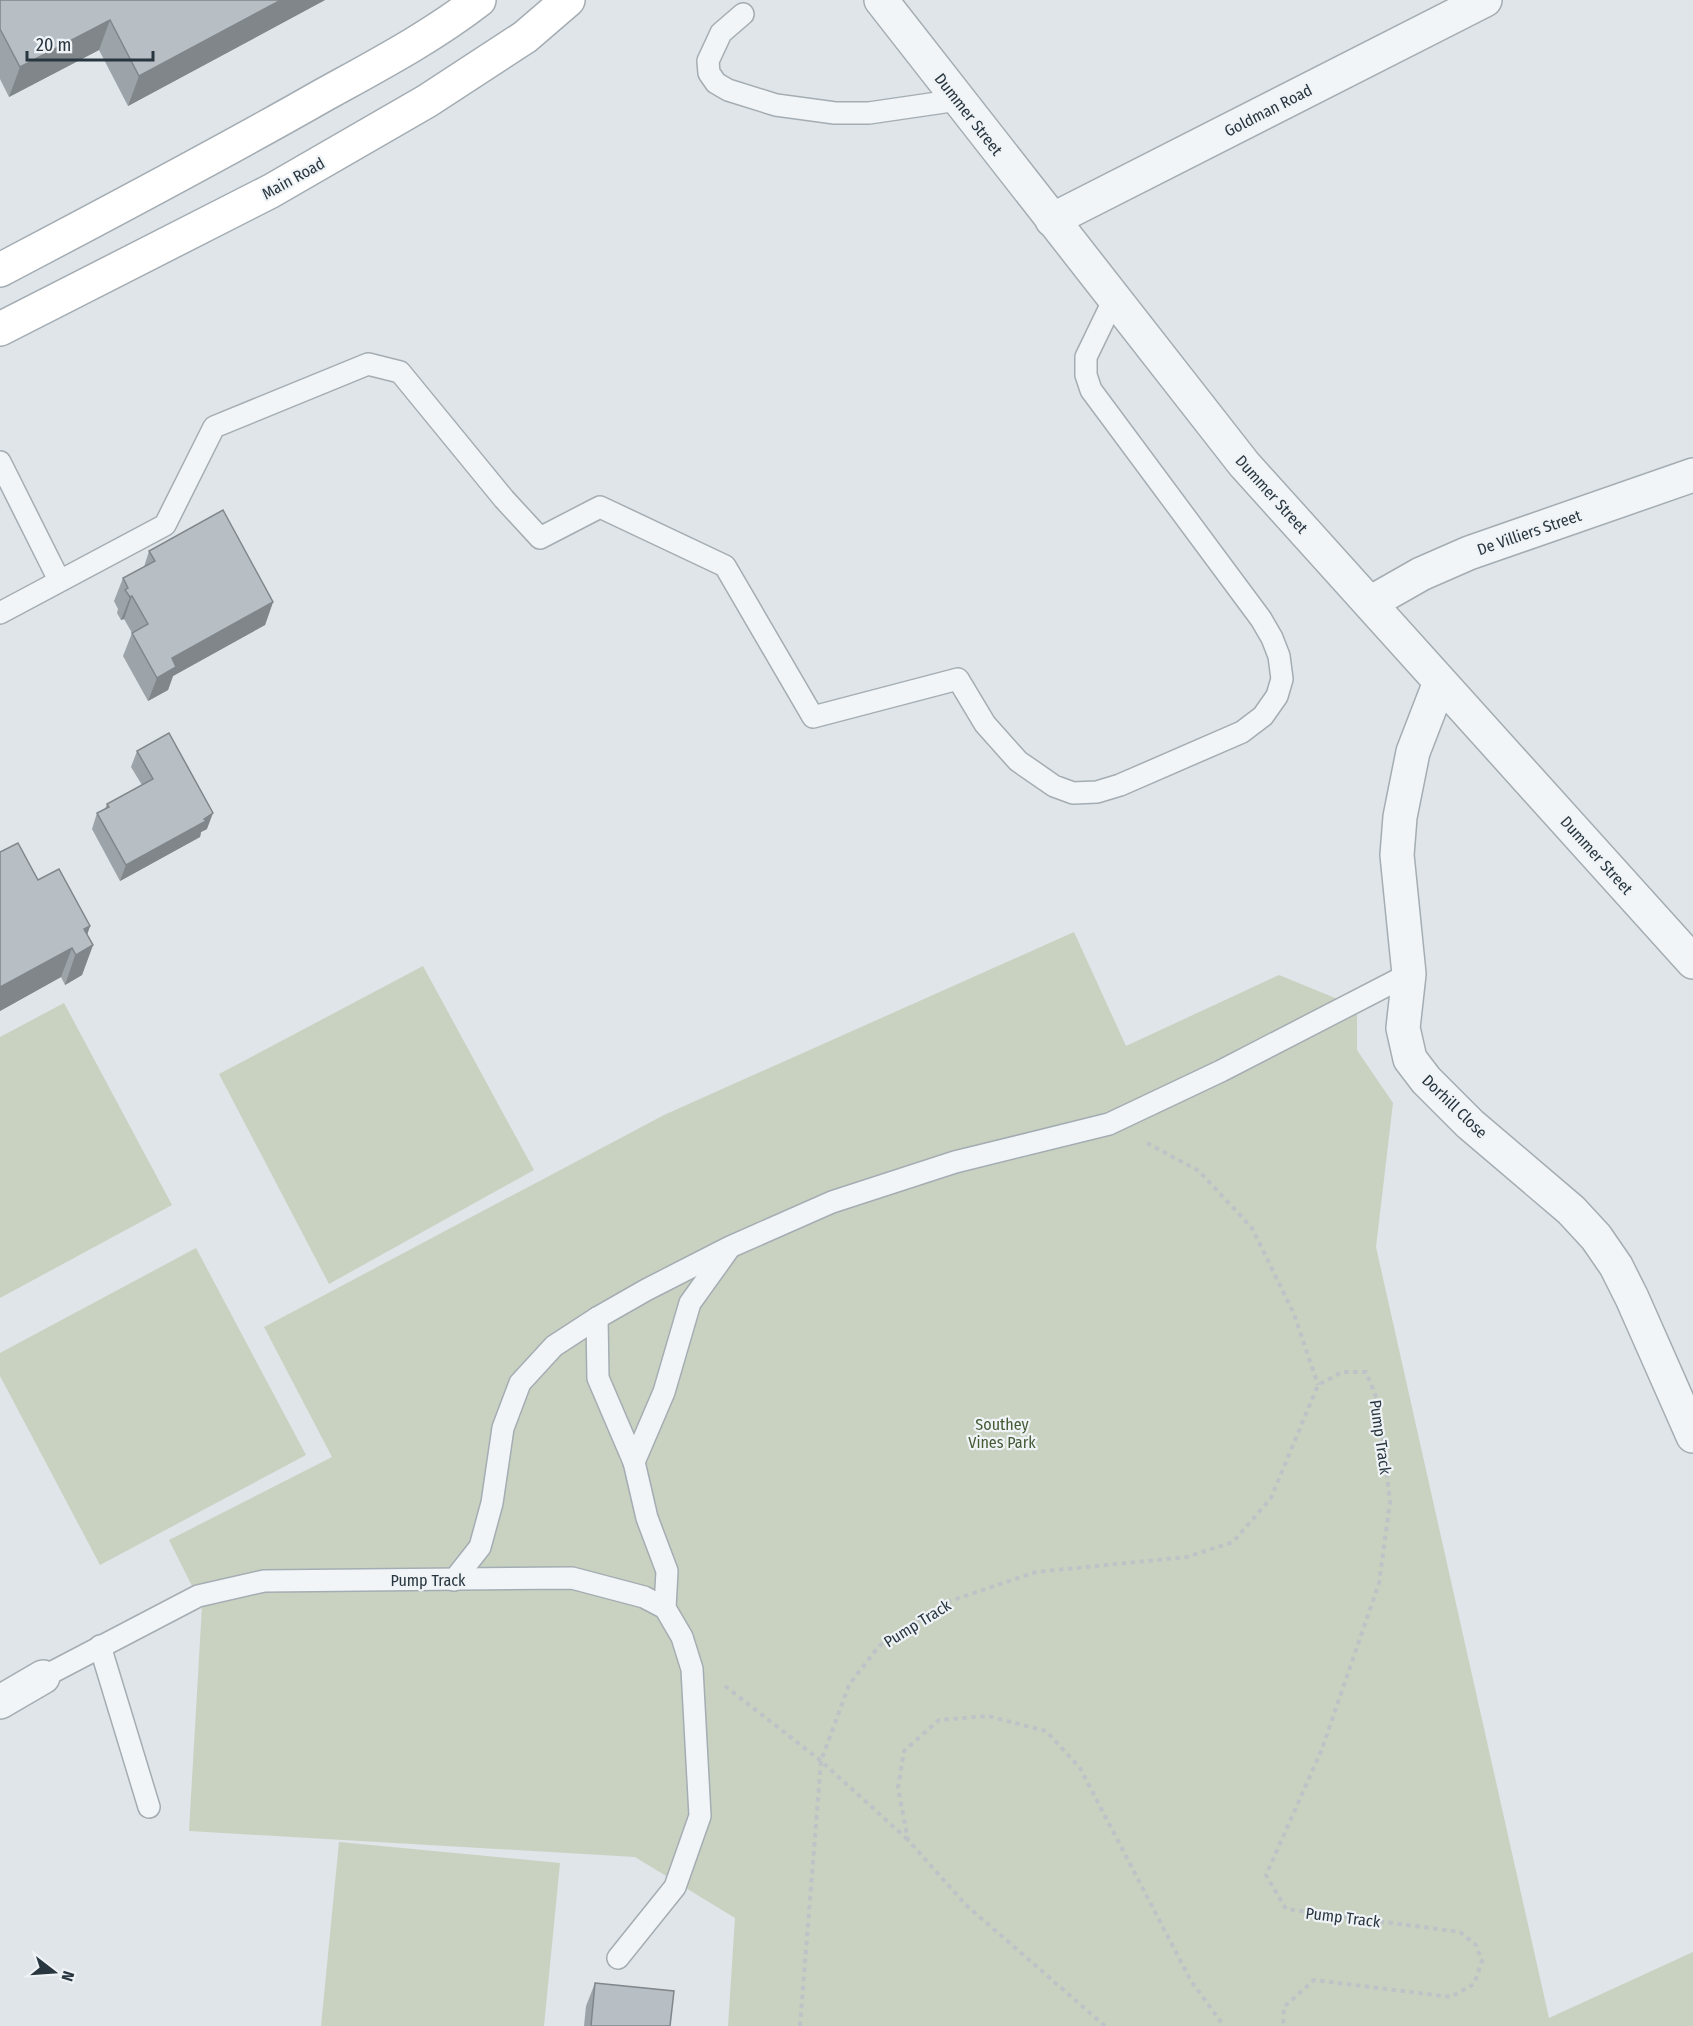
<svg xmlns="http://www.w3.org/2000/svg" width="1693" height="2026" viewBox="0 0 1693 2026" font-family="'Fira Sans Condensed',sans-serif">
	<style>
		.green { fill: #c9d2c1 }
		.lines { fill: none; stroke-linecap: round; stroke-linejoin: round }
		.lane-casing { stroke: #a4adb3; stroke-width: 24 }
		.street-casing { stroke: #a4adb3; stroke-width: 36 }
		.secondary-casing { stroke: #a4adb3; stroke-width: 36 }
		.path { stroke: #bdc3c7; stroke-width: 4; stroke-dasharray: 4.5 4.5; stroke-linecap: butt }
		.lane { stroke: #f2f5f7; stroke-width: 21 }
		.street { stroke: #f2f5f7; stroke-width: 33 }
		.secondary { stroke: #fff; stroke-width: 33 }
		.wall { fill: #9da4a9 }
		.shaded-wall { fill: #80868a }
		.building { fill: #b7bfc5; stroke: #80868a; stroke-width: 1.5 }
		.labels { text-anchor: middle; stroke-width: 4.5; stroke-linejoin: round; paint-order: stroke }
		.street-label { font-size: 16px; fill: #283640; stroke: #eff3f6 }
		.park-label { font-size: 16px; fill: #455b36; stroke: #eff3f6 }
	</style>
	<rect width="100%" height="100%" fill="#dfe5e9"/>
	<!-- green -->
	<g class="green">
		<path d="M 1074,932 L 1126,1046 L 1279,975 L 1357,1007 L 1357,1050 L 1393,1103 L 1376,1247 L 1549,2018 L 1693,1952 L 1693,2026 L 728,2026 L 735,1918 L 635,1857 L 189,1831 L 202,1606 L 169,1540 L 332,1457 L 264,1327 L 664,1115 Z"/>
		<path d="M 423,966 L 534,1170 L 329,1284 L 219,1074 Z"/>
		<path d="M 64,1003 L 172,1205 L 0,1298 L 0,1037 Z"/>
		<path d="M 196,1248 L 306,1455 L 100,1565 L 0,1376 L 0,1353 Z"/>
		<path d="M 339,1842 L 560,1863 L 544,2026 L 321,2026 Z"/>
	</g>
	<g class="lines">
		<!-- lane casing -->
		<g class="lane-casing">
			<g id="lane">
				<path d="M 743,14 L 721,33 L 708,61 L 709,73 L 716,83 L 728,90 L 776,105 L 835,113 L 869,113 L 958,100"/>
				<path d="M 0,462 L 59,580"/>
				<path d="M 0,613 L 165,525 L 214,427 L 368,364 L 400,372 L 504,499 L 540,538 L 600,507 L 725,566 L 813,717 L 958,679 L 985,724 L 1018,761 L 1054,786 L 1073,793 L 1097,792 L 1120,785 L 1242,732 L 1263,716 L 1277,696 L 1282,679 L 1279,656 L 1272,638 L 1261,619 L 1091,390 L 1086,375 L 1086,357 L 1114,299"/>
				<path d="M 597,1318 L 598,1378 L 634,1462"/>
				<path d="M 454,1580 L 480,1547 L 492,1503 L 503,1428 L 520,1383 L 554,1346 L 597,1318 L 646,1290 L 730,1247 L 832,1202 L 955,1162 L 1109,1124 L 1221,1071 L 1409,974"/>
				<path d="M 665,1608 L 667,1571 L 647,1518 L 634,1462 L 664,1392 L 690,1303 L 728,1250"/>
				<path d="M 100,1646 L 149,1807"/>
				<path d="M 43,1677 L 198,1596 L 264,1581 L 572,1578 L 644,1597 L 665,1608 L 682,1637 L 692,1669 L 700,1816 L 675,1887 L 618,1958"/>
			</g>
		</g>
		<!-- street casing -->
		<g class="street-casing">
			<g id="street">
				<path d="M 881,0 L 1244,464 L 1693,962"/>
				<path d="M 1052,220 L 1485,0"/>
				<path d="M 1370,603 L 1421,574 L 1469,553 L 1693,475"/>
				<path d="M 1440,682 L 1413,752 L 1400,817 L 1397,855 L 1409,974 L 1403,1028 L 1410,1059 L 1426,1080 L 1470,1124 L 1571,1210 L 1596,1237 L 1616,1266 L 1632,1298 L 1693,1436"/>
				<path d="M 0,1702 L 43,1677"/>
			</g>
		</g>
		<!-- secondary casing -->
		<g class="secondary-casing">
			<g id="secondary">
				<path d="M 0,270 C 108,213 215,157 320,97 C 374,67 430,38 479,0"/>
				<path d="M 0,329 L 271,191 L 427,101 L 525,37 L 568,0"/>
			</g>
		</g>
		<!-- path -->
		<g class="path">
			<path d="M 1147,1143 L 1199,1171 L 1252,1228 L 1294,1314 L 1318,1385"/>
			<path d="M 725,1686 L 821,1761 L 907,1839"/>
			<path d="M 800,2026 L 821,1761 L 849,1685 L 879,1646 L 947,1602 L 1036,1572 L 1187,1557 L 1233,1542 L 1271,1498 L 1318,1385 L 1342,1372 L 1366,1372 L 1379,1404 L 1390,1502 L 1379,1583 L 1322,1749 L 1266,1875 L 1286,1909 L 1460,1932 L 1476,1945 L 1482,1961 L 1474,1984 L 1451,1997 L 1314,1980 L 1284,2007 L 1283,2026"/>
			<path d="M 1105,2026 L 966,1905 L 908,1840 L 898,1788 L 904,1751 L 939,1720 L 988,1716 L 1046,1731 L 1080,1768 L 1191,1981 L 1224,2026"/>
		</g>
		<!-- lane -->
		<use href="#lane" class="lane"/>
		<!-- street -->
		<use href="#street" class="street"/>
		<!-- secondary -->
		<use href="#secondary" class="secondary"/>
	</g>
	<!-- wall -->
	<g class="wall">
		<path d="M 0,0 L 325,0 L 128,106 L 99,50 L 9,97 L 0,79 Z"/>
		<path d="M 149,551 L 273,602 L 265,625 L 173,676 L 168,690 L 148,701 L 123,656 L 132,633 L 124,619 L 121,620 L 117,613 L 118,609 L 114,601 L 123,578 L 144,567 Z"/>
		<path d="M 137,751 L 207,829 L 201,832 L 200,837 L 120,881 L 92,829 L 97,813 L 105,809 L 107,804 L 142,785 L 131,767 Z"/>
		<path d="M 0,852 L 38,880 L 90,926 L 87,935 L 93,945 L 82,975 L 65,985 L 61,977 L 0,1011 Z"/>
		<path d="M 595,1983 L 670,2026 L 584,2026 L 586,2006 Z"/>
	</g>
	<!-- shaded-wall -->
	<g class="shaded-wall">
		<path d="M 281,0 L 325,0 L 128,106 L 139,76 Z"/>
		<path d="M 110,20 L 99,50 L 9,97 L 20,67 Z"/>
		<path d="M 132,596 L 124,619 L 121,620 L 130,597 Z"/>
		<path d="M 273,602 L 265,625 L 173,676 L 168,690 L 148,701 L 157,678 L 172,658 Z"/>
		<path d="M 213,813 L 207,829 L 201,832 L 200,837 L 120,881 L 126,865 Z"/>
		<path d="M 90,926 L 81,952 L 93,945 L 82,975 L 65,985 L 84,929 Z"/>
		<path d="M 72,948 L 61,977 L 0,1011 L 0,987 Z"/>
	</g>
	<!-- building -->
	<g class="building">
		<path d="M 0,0 L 281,0 L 139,76 L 110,20 L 20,67 L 0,29 Z"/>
		<path d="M 223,510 L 273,602 L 172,658 L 176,667 L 157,678 L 132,633 L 148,624 L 132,596 L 130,597 L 125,590 L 128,588 L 123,578 L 155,561 L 149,551 Z"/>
		<path d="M 169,733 L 213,813 L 204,819 L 206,821 L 126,865 L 97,813 L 109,807 L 107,804 L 153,779 L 137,751 Z"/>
		<path d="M 18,843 L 38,880 L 59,869 L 90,926 L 84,929 L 93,945 L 76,955 L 72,948 L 0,987 L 0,852 Z"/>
		<path d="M 595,1983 L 674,1991 L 670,2026 L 591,2026 Z"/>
	</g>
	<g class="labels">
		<!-- street labels -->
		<g class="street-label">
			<text transform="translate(1268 110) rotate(-27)" y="6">Goldman Road</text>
			<text transform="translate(969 114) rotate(52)" y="6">Dummer Street</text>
			<text transform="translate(293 178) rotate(-29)" y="6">Main Road</text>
			<text transform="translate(1272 494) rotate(48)" y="6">Dummer Street</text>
			<text transform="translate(1529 532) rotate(-19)" y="6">De Villiers Street</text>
			<text transform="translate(1597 855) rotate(48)" y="6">Dummer Street</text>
			<text transform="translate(1455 1106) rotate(44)" y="6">Dorhill Close</text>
			<text transform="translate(1381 1437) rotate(82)" y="6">Pump Track</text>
			<text x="428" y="1586">Pump Track</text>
			<text transform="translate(917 1623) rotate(-32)" y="6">Pump Track</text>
			<text transform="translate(1343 1917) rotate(7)" y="6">Pump Track</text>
		</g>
		<!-- park labels -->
		<g class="park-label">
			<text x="1002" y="1430">Southey<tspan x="1002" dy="18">Vines Park</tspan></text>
		</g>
	</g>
	<!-- north arrow -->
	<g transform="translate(54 1972) rotate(107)" stroke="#eff3f6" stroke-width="4.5" paint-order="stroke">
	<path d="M0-4.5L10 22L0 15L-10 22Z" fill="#283640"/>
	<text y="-9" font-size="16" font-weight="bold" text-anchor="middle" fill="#283640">N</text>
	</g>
	<!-- scale -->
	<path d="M27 51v9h126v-9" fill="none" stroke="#283640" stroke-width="3"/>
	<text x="36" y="51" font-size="18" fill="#283640" stroke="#eff3f6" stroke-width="4.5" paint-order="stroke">20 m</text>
</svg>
